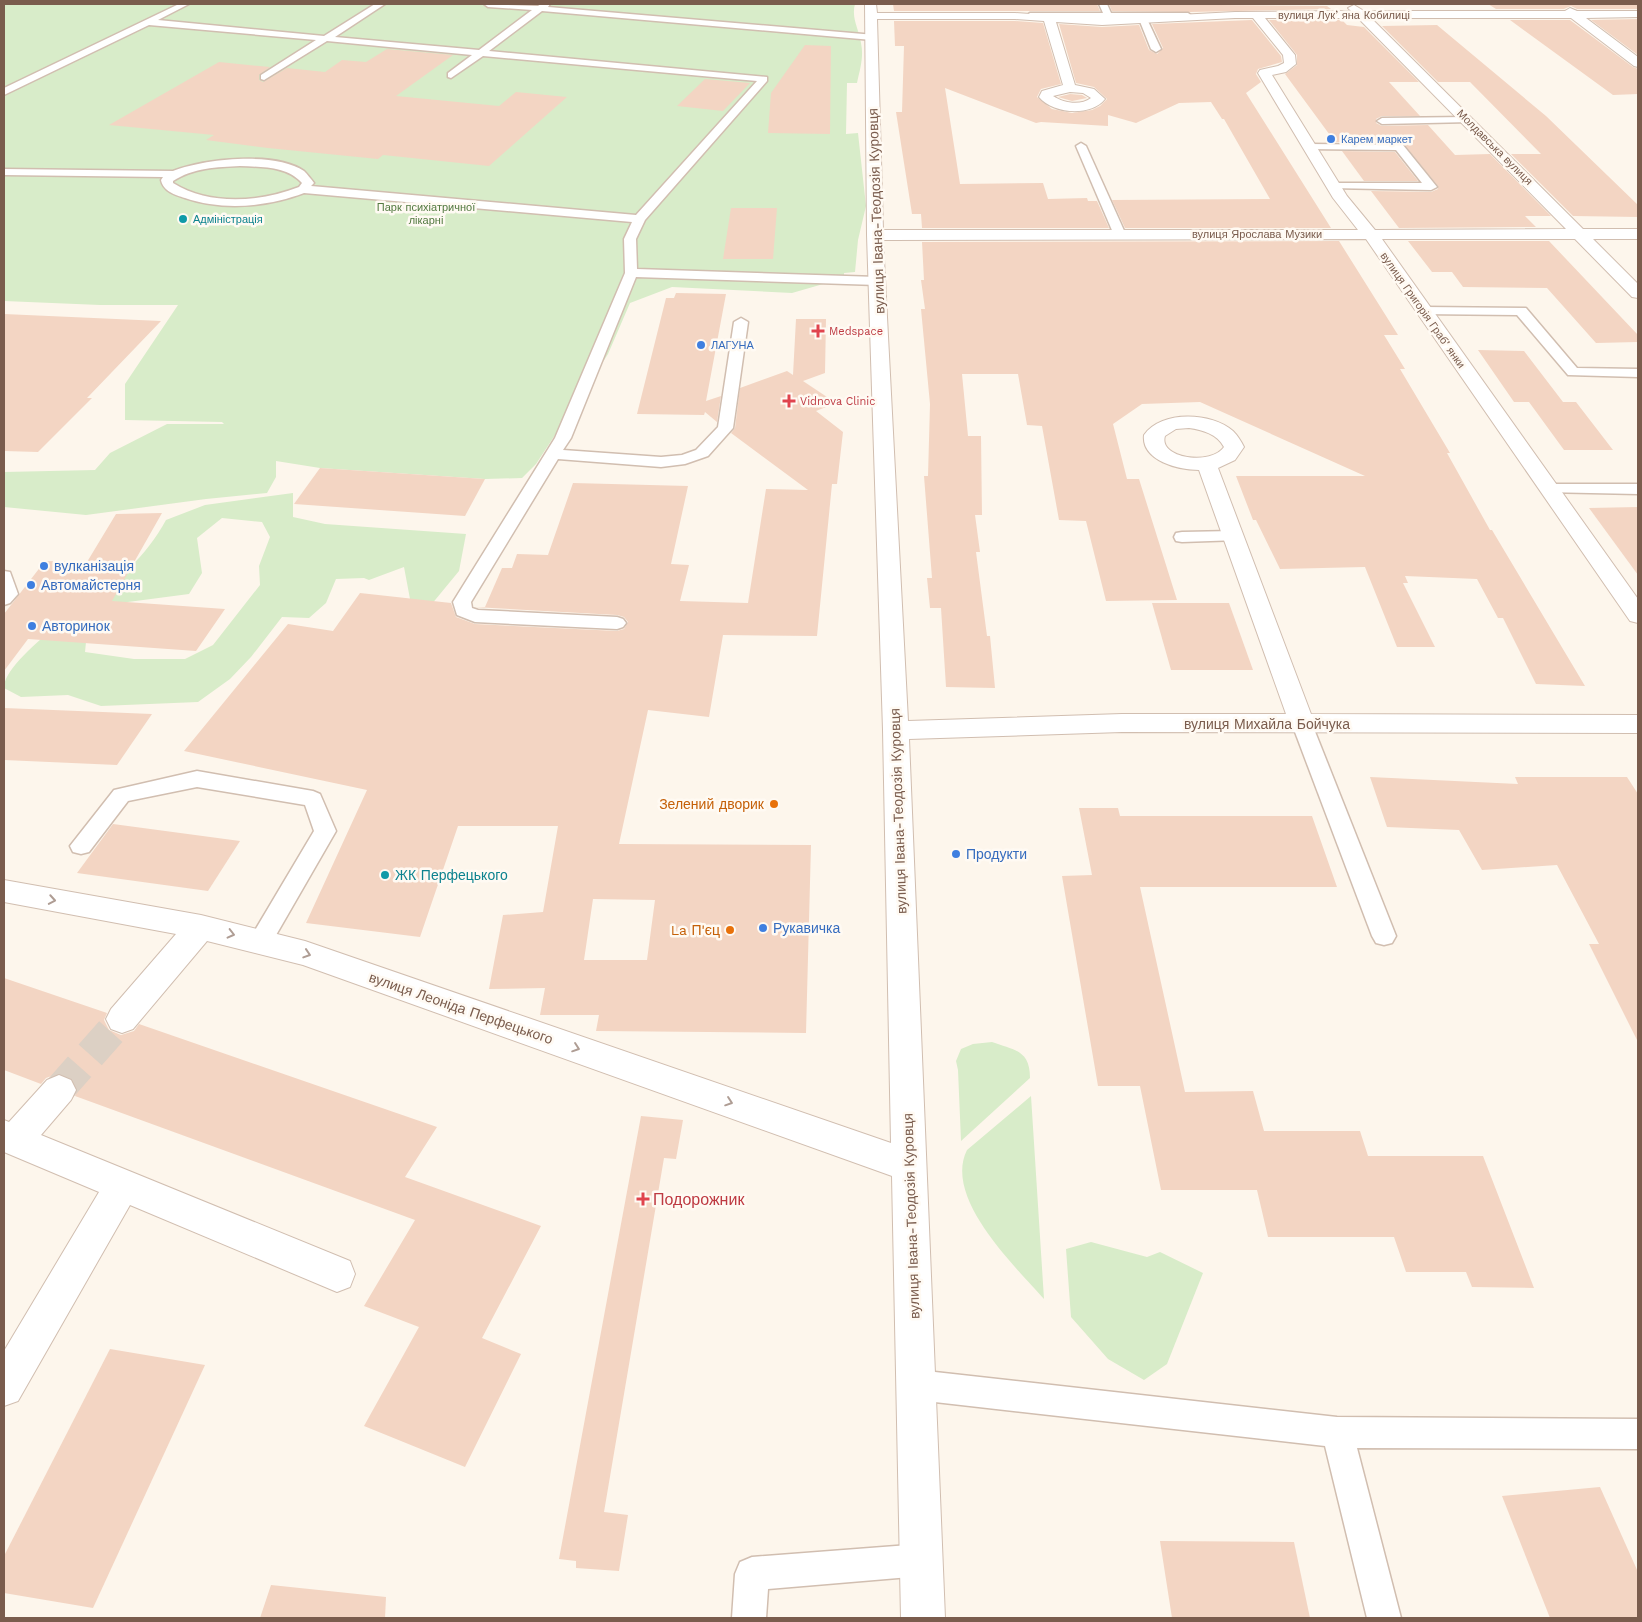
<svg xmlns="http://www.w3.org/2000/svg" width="1642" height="1622" viewBox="0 0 1642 1622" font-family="'Work Sans',sans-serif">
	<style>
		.green { fill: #d8ecc9; fill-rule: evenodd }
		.building { fill: #f3d5c3; fill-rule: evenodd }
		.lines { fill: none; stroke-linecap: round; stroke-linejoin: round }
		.street-tunnel { stroke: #dcd0c4; stroke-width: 31; stroke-dasharray: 31 16; stroke-linecap: butt }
		.lane-casing { stroke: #d1beb0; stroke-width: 3 }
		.street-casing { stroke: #d1beb0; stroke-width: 2 }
		.lane { fill: #fff; fill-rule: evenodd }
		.street { fill: #fff; fill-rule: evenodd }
		.oneway { stroke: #af9d94 }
		.shop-dot { fill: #3f7fe0; stroke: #fffaf3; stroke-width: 2 }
		.culture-dot { fill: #0f9aa8; stroke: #fffaf3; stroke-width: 2 }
		.health-dot { fill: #e0444e; stroke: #fffaf3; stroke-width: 2 }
		.food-dot { fill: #e8710a; stroke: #fffaf3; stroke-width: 2 }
		.labels { text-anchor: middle; stroke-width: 5; stroke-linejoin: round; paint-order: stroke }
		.far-street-label { font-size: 11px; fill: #7a5c4d; stroke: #fffaf3 }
		.far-shop-label { font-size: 11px; fill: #366cbe; stroke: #fffaf3; text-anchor: start }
		.far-park-label { font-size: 11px; fill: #537a41; stroke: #fffaf3 }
		.far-culture-label { font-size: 11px; fill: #0d838f; stroke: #fffaf3; text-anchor: start }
		.far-health-label { font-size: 11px; fill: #be3a42; stroke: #fffaf3; text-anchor: start }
		.street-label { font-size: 14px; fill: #7a5c4d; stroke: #fffaf3 }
		.shop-label { font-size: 14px; fill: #366cbe; stroke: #fffaf3; text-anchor: start }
		.food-label { font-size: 14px; fill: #c56008; stroke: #fffaf3; text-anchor: end }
		.culture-label { font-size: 14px; fill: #0d838f; stroke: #fffaf3; text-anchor: start }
		.near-health-label { font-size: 16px; fill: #be3a42; stroke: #fffaf3; text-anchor: start }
	</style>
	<rect width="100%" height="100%" fill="#fdf6ec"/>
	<!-- green -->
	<g class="green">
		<path d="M 4,4 L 855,4 C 851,18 859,29 861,43 C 864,57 860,69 857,83 L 847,83 L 846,134 L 858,133 L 866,206 L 858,240 L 855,272 L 844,273 L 844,278 L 792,293 L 672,287 L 630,303 L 608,354 L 536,464 L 522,478 L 485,479 L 320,468 L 276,461 L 276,477 L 267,493 L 206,499 L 86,515 L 4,507 L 4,472 L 95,470 L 110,453 L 167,424 L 224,424 L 222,422 L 125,420 L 125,384 L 178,305 L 100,305 L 4,301 Z"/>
		<path d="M 293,493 L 293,517 L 325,524 L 466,534 L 459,571 L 431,605 L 410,599 L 404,567 L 369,580 L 364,578 L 336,579 L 326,603 L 309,618 L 282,617 L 251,657 L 230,679 L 198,702 L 101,706 L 68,695 L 21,697 L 4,688 C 4,656 105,593 129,568 C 144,554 156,538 166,520 L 205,505 ZM 222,518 L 262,522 L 270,537 L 259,566 L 260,585 L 213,645 L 185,659 L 134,659 L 85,652 L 88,622 L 105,605 L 189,594 L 202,573 L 197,538 Z"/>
		<path d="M 992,1042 C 1014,1050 1030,1050 1030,1078 L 961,1141 L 958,1070 L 956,1061 L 961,1049 L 973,1044 Z"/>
		<path d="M 1031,1096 L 1044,1299 C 1015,1266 943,1198 967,1150 Z"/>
		<path d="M 1091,1242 L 1147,1257 L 1160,1252 L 1203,1273 L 1167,1364 L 1144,1380 L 1108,1359 L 1071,1317 L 1066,1249 Z"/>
	</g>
	<!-- building -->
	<g class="building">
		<path d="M 893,4 L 1097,4 L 1100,11 L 894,11 Z"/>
		<path d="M 1109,4 L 1327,6 L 1331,9 L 1190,12 L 1112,11 Z"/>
		<path d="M 1488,4 L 1638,4 L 1638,9 L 1577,9 L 1571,6 L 1564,9 L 1496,9 Z"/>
		<path d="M 1638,19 L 1638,55 L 1591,20 Z"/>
		<path d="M 1252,20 L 1281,56 L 1282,62 L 1258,69 L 1256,74 L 1261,82 L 1246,93 L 1331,228 L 1125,228 L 1112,200 L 1270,199 L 1224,119 L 1222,119 L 1211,102 L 1179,103 L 1136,123 L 1108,115 L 1108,126 L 1041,122 L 1036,123 L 945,88 L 960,184 L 1043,183 L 1048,199 L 1087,198 L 1088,201 L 1097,201 L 1109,228 L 922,228 L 921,214 L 912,214 L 896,112 L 902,112 L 904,46 L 895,46 L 894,21 L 1015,21 L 1043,23 L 1061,84 L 1041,89 L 1037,97 L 1052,109 L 1072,113 L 1092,110 L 1100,106 L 1107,99 L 1094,87 L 1076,83 L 1059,24 L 1102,27 L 1139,25 L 1149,50 L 1157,54 L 1163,48 L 1152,24 Z"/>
		<path d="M 1269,20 L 1342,20 L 1347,25 L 1364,27 L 1419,82 L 1389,82 L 1420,116 L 1382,116 L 1376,119 L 1376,123 L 1382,126 L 1428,125 L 1455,155 L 1490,154 L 1551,216 L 1525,216 L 1536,227 L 1399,228 L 1371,191 L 1431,192 L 1438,189 L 1438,186 L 1403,143 L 1335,142 L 1285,74 L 1297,65 L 1297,55 Z"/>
		<path d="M 1510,20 L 1570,20 L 1633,67 L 1638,69 L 1638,94 L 1613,95 Z"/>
		<path d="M 1437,25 L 1546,116 L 1638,205 L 1638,217 L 1573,216 L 1511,154 L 1541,154 L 1470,82 L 1438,82 L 1382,26 Z"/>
		<path d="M 805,45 L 831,46 L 830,134 L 768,133 L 771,93 Z"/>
		<path d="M 387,49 L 453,55 L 396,96 L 499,106 L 516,92 L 567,97 L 489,166 L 383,155 L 378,159 L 268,148 L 206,140 L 214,135 L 109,125 L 219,62 L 270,67 L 259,75 L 259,80 L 263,82 L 287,68 L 325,72 L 342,60 L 366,62 Z"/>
		<path d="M 705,79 L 750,83 L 723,111 L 677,106 Z"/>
		<path d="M 1070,94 L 1082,95 L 1087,98 L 1072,101 L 1058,97 Z"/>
		<path d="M 1342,151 L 1395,152 L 1418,181 L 1364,181 Z"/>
		<path d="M 731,208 L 777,208 L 773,259 L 723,259 Z"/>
		<path d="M 1339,241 L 1398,335 L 1384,335 L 1405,369 L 1400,369 L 1450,453 L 1447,453 L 1490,530 L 1492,530 L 1585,686 L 1536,684 L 1503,618 L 1498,618 L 1477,579 L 1405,576 L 1408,583 L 1403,583 L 1435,647 L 1397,647 L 1365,567 L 1280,569 L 1256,520 L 1253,520 L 1236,476 L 1365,476 L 1200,402 L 1142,404 L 1113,424 L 1127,479 L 1139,479 L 1177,600 L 1106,601 L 1086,521 L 1059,520 L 1042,426 L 1027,425 L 1018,374 L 962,374 L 968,436 L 981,436 L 982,515 L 975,515 L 980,552 L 976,552 L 987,636 L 990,636 L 995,688 L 946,687 L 941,608 L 930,608 L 927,578 L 932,578 L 924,476 L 928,476 L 930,404 L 921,309 L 925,309 L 921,280 L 924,280 L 922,242 Z"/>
		<path d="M 1408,241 L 1549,241 L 1638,335 L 1638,342 L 1596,343 L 1547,288 L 1463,287 L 1452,272 L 1432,272 Z"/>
		<path d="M 676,293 L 726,294 L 706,401 L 721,396 L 717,422 L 705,412 L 704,415 L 637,414 L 666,298 L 674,298 Z"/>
		<path d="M 4,314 L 161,321 L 87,398 L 92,398 L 38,452 L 4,451 Z"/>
		<path d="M 796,319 L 826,319 L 825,373 L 803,381 L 836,403 L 816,411 L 843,432 L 837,484 L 832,484 L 817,636 L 723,635 L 709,717 L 648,710 L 619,844 L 811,845 L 806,1033 L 596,1031 L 599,1015 L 540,1015 L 545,988 L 489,989 L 503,915 L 543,912 L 558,826 L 458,826 L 420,937 L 306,923 L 367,790 L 184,751 L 288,624 L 333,631 L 360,593 L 451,603 L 456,617 L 475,624 L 617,631 L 624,629 L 628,622 L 624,617 L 617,615 L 474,607 L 485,607 L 502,568 L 512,568 L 517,554 L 548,555 L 573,483 L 688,486 L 671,564 L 689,565 L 680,601 L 748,603 L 766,489 L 808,490 L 731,433 L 735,428 L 740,388 L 787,371 L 793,375 ZM 593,899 L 655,900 L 647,960 L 584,960 Z"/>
		<path d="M 1478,350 L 1524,351 L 1563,402 L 1576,402 L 1613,450 L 1564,450 L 1529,402 L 1514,402 Z"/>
		<path d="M 320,468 L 485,479 L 465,516 L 294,504 Z"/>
		<path d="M 1638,507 L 1638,575 L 1589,508 Z"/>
		<path d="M 162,513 L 112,601 L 225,609 L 196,651 L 28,639 L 4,671 L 4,614 L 45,561 L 87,562 L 116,514 Z"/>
		<path d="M 1152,603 L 1229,603 L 1253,670 L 1171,670 Z"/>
		<path d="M 4,708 L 152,714 L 117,765 L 4,760 Z"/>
		<path d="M 1370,777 L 1518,784 L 1515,777 L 1627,777 L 1638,794 L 1638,1042 L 1589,944 L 1599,944 L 1557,865 L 1482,870 L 1459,830 L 1387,827 Z"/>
		<path d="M 1079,808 L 1118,808 L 1120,816 L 1312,816 L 1337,887 L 1140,887 L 1185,1092 L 1253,1091 L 1264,1131 L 1360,1131 L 1368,1156 L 1483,1156 L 1534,1288 L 1472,1287 L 1466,1272 L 1406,1272 L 1394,1237 L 1268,1237 L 1257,1190 L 1161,1190 L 1140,1086 L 1098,1086 L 1062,876 L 1092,875 Z"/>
		<path d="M 113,824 L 240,841 L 208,891 L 77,873 Z"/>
		<path d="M 4,978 L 107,1013 L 104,1020 L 109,1030 L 121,1035 L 134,1031 L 139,1024 L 437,1127 L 405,1177 L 541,1226 L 482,1338 L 521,1354 L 465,1467 L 364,1426 L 419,1327 L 364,1306 L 415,1220 L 75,1096 L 78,1089 L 73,1079 L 60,1073 L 46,1078 L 41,1084 L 4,1070 Z"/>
		<path d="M 641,1116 L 683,1120 L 676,1159 L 664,1158 L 604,1512 L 628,1515 L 619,1571 L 576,1568 L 576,1561 L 559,1559 Z"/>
		<path d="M 110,1349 L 205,1365 L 93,1608 L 4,1593 L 4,1556 Z"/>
		<path d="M 1600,1487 L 1638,1572 L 1638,1618 L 1550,1618 L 1502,1496 Z"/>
		<path d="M 1160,1541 L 1294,1542 L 1310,1618 L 1172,1618 Z"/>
		<path d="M 271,1585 L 386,1597 L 385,1618 L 260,1618 Z"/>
	</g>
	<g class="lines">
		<!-- street-tunnel -->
		<path class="street-tunnel" d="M 59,1090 L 122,1019"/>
		<!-- lane casing -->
		<g class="lane-casing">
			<g id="lane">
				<path d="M 179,4 L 189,4 L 158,20 L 324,36 L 375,4 L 385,4 L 335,37 L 479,50 L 532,10 L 488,7 L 484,4 L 538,6 L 541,4 L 550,4 L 548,7 L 875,35 L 875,39 L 872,40 L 542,11 L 489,51 L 767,77 L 767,81 L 645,220 L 636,239 L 637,269 L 877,277 L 883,281 L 877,285 L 636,277 L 571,438 L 563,450 L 661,457 L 682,455 L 696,450 L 718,427 L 734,322 L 741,318 L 748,322 L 733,428 L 708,456 L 685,464 L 661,467 L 558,459 L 471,602 L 472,608 L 478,610 L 617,617 L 623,619 L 626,623 L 623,627 L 617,629 L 475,622 L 457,615 L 453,602 L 555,438 L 625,273 L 624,239 L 632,222 L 304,193 C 267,207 223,211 185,198 C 175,195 163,191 161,180 L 163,177 L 4,175 L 4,169 L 173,171 C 204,159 275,151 304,171 C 307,174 311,179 314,183 L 311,186 L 636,215 L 757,81 L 483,56 L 451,78 L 448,77 L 448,73 L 472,55 L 327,41 L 264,80 L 261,79 L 261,75 L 316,40 L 149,25 L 4,95 L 4,88 ZM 240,166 C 262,167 287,166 302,183 L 299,187 C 260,202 210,206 173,183 L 173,181 C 193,168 217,167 240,166 Z"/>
				<path d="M 1099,4 L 1107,4 L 1111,13 L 1188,13 L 1192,16 L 1188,19 L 1147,19 L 1161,49 L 1156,52 L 1151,49 L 1139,19 L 1030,19 L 1026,16 L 1030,13 L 1103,13 Z"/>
				<path d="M 1467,117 L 1472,120 L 1471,122 L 1382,124 L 1377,121 L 1382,118 Z"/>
				<path d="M 1081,143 L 1086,146 L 1126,235 L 1124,238 L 1116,238 L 1114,235 L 1076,146 Z"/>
				<path d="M 1310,144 L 1403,145 L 1437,187 L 1431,190 L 1330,188 L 1328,186 L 1330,184 L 1334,183 L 1422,183 L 1396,150 L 1306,149 L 1305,147 Z"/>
				<path d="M 1424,307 L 1526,308 L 1577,368 L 1638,369 L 1638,377 L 1568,375 L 1517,315 L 1419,314 L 1417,311 L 1419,308 Z"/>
				<path d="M 1549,484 L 1638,484 L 1638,494 L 1543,492 L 1541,489 L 1543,486 Z"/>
				<path d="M 1233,531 L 1239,532 L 1241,536 L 1239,540 L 1182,542 L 1176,541 L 1174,537 L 1176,533 L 1182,532 Z"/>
				<path d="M 4,571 L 10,572 L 18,594 L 10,603 L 4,605 Z"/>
				<path d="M 1302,717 L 1309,719 L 1312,724 L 1396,936 L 1392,943 L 1384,945 L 1376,943 L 1372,936 L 1292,724 L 1295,719 Z"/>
				<path d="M 197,771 L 313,791 L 320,794 L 336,831 L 268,949 L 260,951 L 252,949 L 248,942 L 314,831 L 305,805 L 197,787 L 128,801 L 89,852 L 81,854 L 73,852 L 70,846 L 114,790 Z"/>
				<path d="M 917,1370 L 1337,1417 L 1638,1419 L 1638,1449 L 1357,1448 L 1401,1618 L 1367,1618 L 1325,1446 L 917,1400 L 906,1396 L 902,1385 L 906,1374 Z"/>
				<path d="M 922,1544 L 934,1548 L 938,1560 L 934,1572 L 922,1576 L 768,1589 L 766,1618 L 732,1618 L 735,1574 L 740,1562 L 752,1557 Z"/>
			</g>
		</g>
		<!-- street casing -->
		<g class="street-casing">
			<g id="street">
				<path d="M 865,4 L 876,4 L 877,13 L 1015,13 L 1102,19 L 1235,12 L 1351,11 L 1348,8 L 1354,5 L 1364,11 L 1565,11 L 1570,8 L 1577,11 L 1638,11 L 1638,17 L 1586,18 L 1638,57 L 1638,67 L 1634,66 L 1571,18 L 1371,18 L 1583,229 L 1638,229 L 1638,239 L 1593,239 L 1638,284 L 1638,298 L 1632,297 L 1575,239 L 1382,239 L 1638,599 L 1638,623 L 1630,621 L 1366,239 L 883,240 L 908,721 L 1122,714 L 1286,714 L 1199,470 C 1179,470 1141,461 1144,435 C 1161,410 1212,412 1233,431 C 1238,436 1241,441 1244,447 L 1235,460 L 1218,468 L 1311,714 L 1638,715 L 1638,733 L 1122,732 L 909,739 L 945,1618 L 901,1618 L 892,1176 L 303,965 L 207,941 L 133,1029 L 122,1033 L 111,1029 L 106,1019 L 111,1009 L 176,934 L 4,902 L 4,880 L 201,915 L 305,941 L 891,1143 L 883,730 L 867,235 ZM 1235,18 L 1253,18 L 1283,55 L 1284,63 L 1278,66 L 1260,70 L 1258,73 L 1333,198 L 1358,230 L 883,230 L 877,19 L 1015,19 L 1044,21 L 1063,85 L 1042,91 L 1039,97 C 1053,114 1091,117 1105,99 L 1094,89 L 1075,85 L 1056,22 L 1102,25 ZM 1265,18 L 1358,18 L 1566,229 L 1375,230 L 1347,196 L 1272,75 L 1286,72 L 1296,64 L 1295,55 ZM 1070,92 L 1083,93 L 1091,98 C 1080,106 1064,103 1053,96 ZM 1189,428 C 1203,430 1217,434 1224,447 C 1211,466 1158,458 1165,436 L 1176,429 Z"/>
				<path d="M 59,1075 L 71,1080 L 76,1090 L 71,1100 L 41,1135 L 350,1261 L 355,1274 L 350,1287 L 337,1292 L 130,1205 L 18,1401 L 4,1406 L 4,1351 L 99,1192 L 4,1152 L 4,1120 L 9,1122 L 47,1080 Z"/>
			</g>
		</g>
		<!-- lane -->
		<use href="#lane" class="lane"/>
		<!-- street -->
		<use href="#street" class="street"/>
	</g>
	<!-- one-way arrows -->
	<defs><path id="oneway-chevron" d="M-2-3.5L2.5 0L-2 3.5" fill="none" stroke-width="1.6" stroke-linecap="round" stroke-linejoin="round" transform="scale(1.25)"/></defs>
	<g class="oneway">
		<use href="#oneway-chevron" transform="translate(52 900) rotate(10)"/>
		<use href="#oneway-chevron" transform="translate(231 934) rotate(14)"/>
		<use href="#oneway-chevron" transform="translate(307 954) rotate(18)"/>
		<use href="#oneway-chevron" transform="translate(576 1048) rotate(19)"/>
		<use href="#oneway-chevron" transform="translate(729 1102) rotate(19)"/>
	</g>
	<!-- markers -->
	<g class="shop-dot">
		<circle cx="1331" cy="139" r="5"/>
		<circle cx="701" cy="345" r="5"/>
		<circle cx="44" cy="566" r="5"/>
		<circle cx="31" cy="585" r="5"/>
		<circle cx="32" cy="626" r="5"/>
		<circle cx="956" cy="854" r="5"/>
		<circle cx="763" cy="928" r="5"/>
	</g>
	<g class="culture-dot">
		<circle cx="183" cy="219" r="5"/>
		<circle cx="385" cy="875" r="5"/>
	</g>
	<g class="health-dot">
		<path d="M815.5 323.5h5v5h5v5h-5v5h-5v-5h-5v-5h5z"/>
		<path d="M786.5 393.5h5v5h5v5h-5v5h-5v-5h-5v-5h5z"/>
		<path d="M640.5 1191.5h5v5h5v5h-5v5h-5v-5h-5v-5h5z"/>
	</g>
	<g class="food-dot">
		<circle cx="774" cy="804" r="5"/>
		<circle cx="730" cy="930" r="5"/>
	</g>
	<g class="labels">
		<!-- far-street labels -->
		<g class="far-street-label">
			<text x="1344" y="19">вулиця Лукʼяна Кобилиці</text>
			<text transform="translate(1495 147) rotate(45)" y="4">Молдавська вулиця</text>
			<text x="1257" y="238">вулиця Ярослава Музики</text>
			<text transform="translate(1423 310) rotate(55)" y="4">вулиця Григорія Грабʼянки</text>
		</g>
		<!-- far-shop labels -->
		<g class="far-shop-label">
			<text x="1341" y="143">Карем маркет</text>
			<text x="711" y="349">ЛАГУНА</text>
		</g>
		<!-- far-park labels -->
		<g class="far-park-label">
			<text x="426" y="211">Парк психіатричної<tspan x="426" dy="13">лікарні</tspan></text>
		</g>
		<!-- far-culture labels -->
		<g class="far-culture-label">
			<text x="193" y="223">Адміністрація</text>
		</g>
		<!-- far-health labels -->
		<g class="far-health-label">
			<text x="829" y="335">Medspace</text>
			<text x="800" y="405">Vidnova Clinic</text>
		</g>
		<!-- street labels -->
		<g class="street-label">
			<text transform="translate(876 211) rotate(-92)" y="5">вулиця Івана-Теодозія Куровця</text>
			<text x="1267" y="729">вулиця Михайла Бойчука</text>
			<text transform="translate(898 811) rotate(-92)" y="5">вулиця Івана-Теодозія Куровця</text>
			<text transform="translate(461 1008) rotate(19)" y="5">вулиця Леоніда Перфецького</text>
			<text transform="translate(911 1216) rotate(-92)" y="5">вулиця Івана-Теодозія Куровця</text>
		</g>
		<!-- shop labels -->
		<g class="shop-label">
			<text x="54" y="571">вулканізація</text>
			<text x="41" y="590">Автомайстерня</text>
			<text x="42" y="631">Авторинок</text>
			<text x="966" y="859">Продукти</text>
			<text x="773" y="933">Рукавичка</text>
		</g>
		<!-- food labels -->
		<g class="food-label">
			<text x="764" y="809">Зелений дворик</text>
			<text x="720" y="935">La П'єц</text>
		</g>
		<!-- culture labels -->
		<g class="culture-label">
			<text x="395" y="880">ЖК Перфецького</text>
		</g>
		<!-- near-health labels -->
		<g class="near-health-label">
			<text x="653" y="1205">Подорожник</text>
		</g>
	</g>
	<!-- border -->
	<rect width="1642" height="1622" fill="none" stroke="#7a5c4d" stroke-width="10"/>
</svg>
